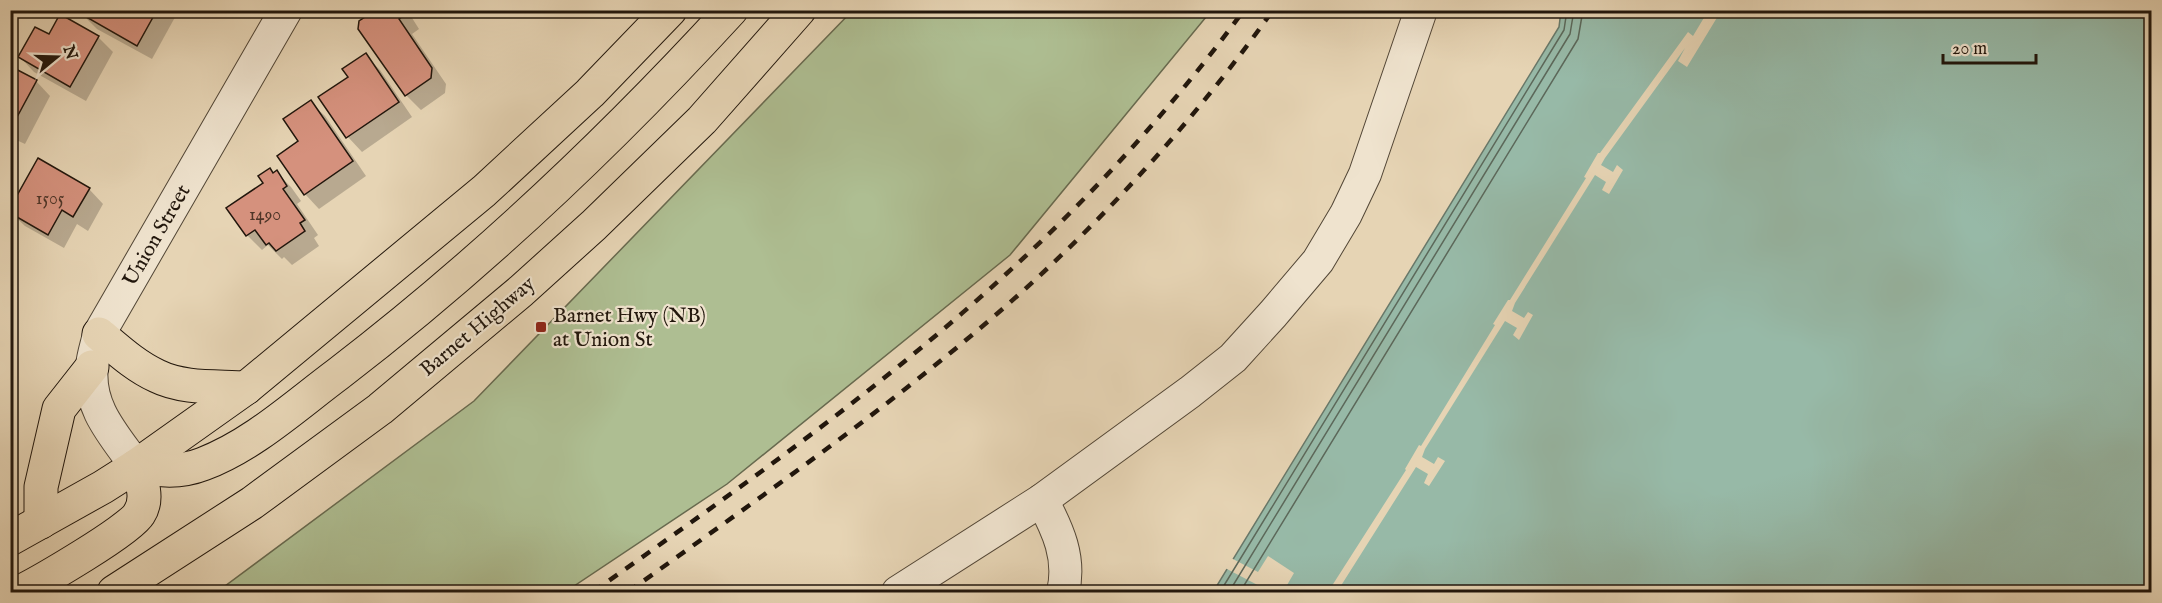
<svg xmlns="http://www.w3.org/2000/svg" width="2162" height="603" viewBox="0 0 2162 603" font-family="'IM FELL English',serif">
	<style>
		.green { fill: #aebe92; stroke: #686a4f; stroke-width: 1.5 }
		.water { fill: #97b9a7; stroke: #687869; stroke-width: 1.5 }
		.pier { fill: #e6d4b4 }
		.shadow { fill: #0003 }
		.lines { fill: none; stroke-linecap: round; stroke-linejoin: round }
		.shore { stroke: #5c685a; stroke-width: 1.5 }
		.building { fill: #d5917d; stroke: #21160c; stroke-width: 1.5 }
		.minor-casing { stroke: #524636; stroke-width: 34 }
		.major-casing { stroke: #21160c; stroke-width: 35 }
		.minor { stroke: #efe3ce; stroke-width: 32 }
		.major { stroke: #e6d4b4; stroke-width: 33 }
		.rail { stroke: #21160c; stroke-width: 4.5; stroke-dasharray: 10 10; stroke-linecap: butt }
		.poi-dot { fill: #8f2418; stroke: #efe3ce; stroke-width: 2 }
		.labels { text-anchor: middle; stroke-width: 4.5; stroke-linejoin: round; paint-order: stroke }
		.number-label { font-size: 18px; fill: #4e3528 }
		.street-label { font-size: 21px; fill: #21160c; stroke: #efe3ce }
		.poi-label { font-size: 21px; fill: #21160c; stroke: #efe3ce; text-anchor: start }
	</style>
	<rect width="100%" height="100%" fill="#e6d4b4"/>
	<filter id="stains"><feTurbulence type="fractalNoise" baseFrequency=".00333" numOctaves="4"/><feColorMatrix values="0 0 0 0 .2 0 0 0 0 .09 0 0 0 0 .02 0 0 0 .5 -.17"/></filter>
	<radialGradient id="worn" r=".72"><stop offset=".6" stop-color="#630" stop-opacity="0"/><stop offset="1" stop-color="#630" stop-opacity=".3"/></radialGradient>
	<!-- green -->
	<path class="green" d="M 853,10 L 1211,11 L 1010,255 L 727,484 L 565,592 L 217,592 L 474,401 Z"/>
	<!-- water -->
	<path class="water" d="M 1561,11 L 2151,11 L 2151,592 L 1213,592 L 1559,27 Z"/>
	<!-- pier -->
	<g class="pier">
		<path d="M 1708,11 L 1721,11 L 1687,67 L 1678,61 L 1685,48 L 1605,158 L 1601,165 L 1613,172 L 1617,165 L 1623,170 L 1609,194 L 1602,190 L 1606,182 L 1595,175 L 1515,303 L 1512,311 L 1524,318 L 1528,312 L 1533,315 L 1519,340 L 1513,335 L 1517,328 L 1505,321 L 1425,449 L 1422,457 L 1434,464 L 1438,457 L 1445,461 L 1429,486 L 1424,483 L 1428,474 L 1416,467 L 1337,592 L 1328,592 L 1406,470 L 1405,469 L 1419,445 L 1421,446 L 1495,325 L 1493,324 L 1508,300 L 1510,300 L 1586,178 L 1584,177 L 1598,153 L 1600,153 L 1688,32 L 1693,36 Z"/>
		<path d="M 1268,556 L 1294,573 L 1283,592 L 1271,592 L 1225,568 L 1231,558 L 1258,572 Z"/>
	</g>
	<!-- shadow -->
	<g class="shadow">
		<path d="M 84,10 L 179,10 L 152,59 L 97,29 L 82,14 Z"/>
		<path d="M 362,10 L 407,10 L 419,29 L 412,34 L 446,84 L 445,93 L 421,110 L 406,95 L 359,28 L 367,18 Z"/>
		<path d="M 50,36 L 98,37 L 113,52 L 86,101 L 34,72 L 20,57 Z"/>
		<path d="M 365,55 L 380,70 L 412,117 L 362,152 L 348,137 L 321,97 L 350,77 Z"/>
		<path d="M 10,68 L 36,81 L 50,96 L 25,144 L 10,137 Z"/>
		<path d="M 310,102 L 325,116 L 366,176 L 319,209 L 305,194 L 300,142 Z"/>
		<path d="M 270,170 L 274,174 L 276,172 L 291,187 L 301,201 L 297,204 L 318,235 L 314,238 L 319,246 L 292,265 L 284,257 L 282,259 L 268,245 L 262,250 L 247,235 Z"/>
		<path d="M 89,189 L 103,204 L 88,231 L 77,224 L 64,248 L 25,226 L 10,212 Z"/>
	</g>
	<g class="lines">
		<!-- shore -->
		<g class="shore">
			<path d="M 1220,592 L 1564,30 L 1567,10"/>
			<path d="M 1229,592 L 1570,34 L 1574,10"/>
			<path d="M 1240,592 L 1578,39 L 1583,10"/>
		</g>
	</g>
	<!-- building -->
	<g class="building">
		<path d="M 83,10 L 157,10 L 137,46 L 81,14 Z"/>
		<path d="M 361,10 L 403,10 L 406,14 L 399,19 L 432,68 L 431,78 L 405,96 L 358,29 L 359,21 L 365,17 Z"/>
		<path d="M 60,14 L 99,36 L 70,87 L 18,57 L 35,27 L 49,34 Z"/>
		<path d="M 366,53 L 399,102 L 346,138 L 318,97 L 348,77 L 342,69 Z"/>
		<path d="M 10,66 L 37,80 L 10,130 Z"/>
		<path d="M 311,100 L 353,161 L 304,195 L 277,156 L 298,141 L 283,119 Z"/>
		<path d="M 38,158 L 90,188 L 73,217 L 62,210 L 48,235 L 10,213 L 10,208 Z"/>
		<path d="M 270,168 L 273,173 L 277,170 L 287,186 L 283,189 L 305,220 L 300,223 L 305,231 L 276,251 L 269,243 L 266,245 L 255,230 L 246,236 L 226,208 L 263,183 L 258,176 Z"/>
	</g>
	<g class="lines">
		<!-- minor casing -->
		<g class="minor-casing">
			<g id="minor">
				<path d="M 136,466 C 114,435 87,407 92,366 C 93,355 97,344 99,334 L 286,10"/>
				<path d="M 1042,500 C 1058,530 1071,558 1063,592"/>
				<path d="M 898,592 L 1042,500 L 1190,392 L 1233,358 L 1273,314 L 1318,261 L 1346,214 L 1365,174 L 1421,10"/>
			</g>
		</g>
		<!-- major casing -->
		<g class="major-casing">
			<g id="major">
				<path d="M 99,334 C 117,349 135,366 157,376 C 183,389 217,386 246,388"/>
				<path d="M 136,466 C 159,471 180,473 203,464 C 253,445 295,406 338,374 C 480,265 610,142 731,10"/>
				<path d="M 41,522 L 41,487 L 59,409 L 92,367"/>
				<path d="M 10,539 L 103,487 L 136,466 L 246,388 L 484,191 L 590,93 L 670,10"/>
				<path d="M 20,592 C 40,582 130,530 139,514 C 149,499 142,481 136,466"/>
				<path d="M 114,592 L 252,503 L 380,409 L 521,291 L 594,225 L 702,120 L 799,10"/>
			</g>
		</g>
		<!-- minor -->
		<use href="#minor" class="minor"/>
		<!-- major -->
		<use href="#major" class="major"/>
		<!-- rail -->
		<g class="rail">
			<path d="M 593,592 C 734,492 877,392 1005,275 C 1093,195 1174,106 1244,10"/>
			<path d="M 628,592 C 751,504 876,417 991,319 C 1096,229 1193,123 1273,10"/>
		</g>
	</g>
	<!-- markers -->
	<rect class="poi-dot" x="535" y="321" width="12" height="12" rx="3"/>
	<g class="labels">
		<!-- number labels -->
		<g class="number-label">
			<text x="50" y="204">1505</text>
			<text x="265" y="220">1490</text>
		</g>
		<!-- street labels -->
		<g class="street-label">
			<text transform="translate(156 235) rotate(-60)" y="7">Union Street</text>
			<text transform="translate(477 326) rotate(-40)" y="7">Barnet Highway</text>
		</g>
		<!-- poi labels -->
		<g class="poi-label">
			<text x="553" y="322">Barnet Hwy (NB)<tspan x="553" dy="24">at Union St</tspan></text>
		</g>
	</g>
	<!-- margin -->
	<rect width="2162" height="603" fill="none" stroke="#e6d4b4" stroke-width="36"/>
	<rect x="12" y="12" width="2138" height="579" fill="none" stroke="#21160c" stroke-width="3"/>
	<rect x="18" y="18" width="2126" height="567" fill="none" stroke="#21160c" stroke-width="1.5"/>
	<!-- north arrow -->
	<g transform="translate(57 57) rotate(71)" stroke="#efe3ce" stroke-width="4.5" paint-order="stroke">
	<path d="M0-4.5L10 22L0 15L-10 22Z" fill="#21160c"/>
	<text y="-9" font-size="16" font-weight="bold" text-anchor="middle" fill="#21160c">N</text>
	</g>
	<!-- scale -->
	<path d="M1943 54v9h93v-9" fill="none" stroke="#21160c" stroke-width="3"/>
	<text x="1952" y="54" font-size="18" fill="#21160c" stroke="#efe3ce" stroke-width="4.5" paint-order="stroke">20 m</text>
	<rect width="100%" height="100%" filter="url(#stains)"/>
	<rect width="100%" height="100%" fill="url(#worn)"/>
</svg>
